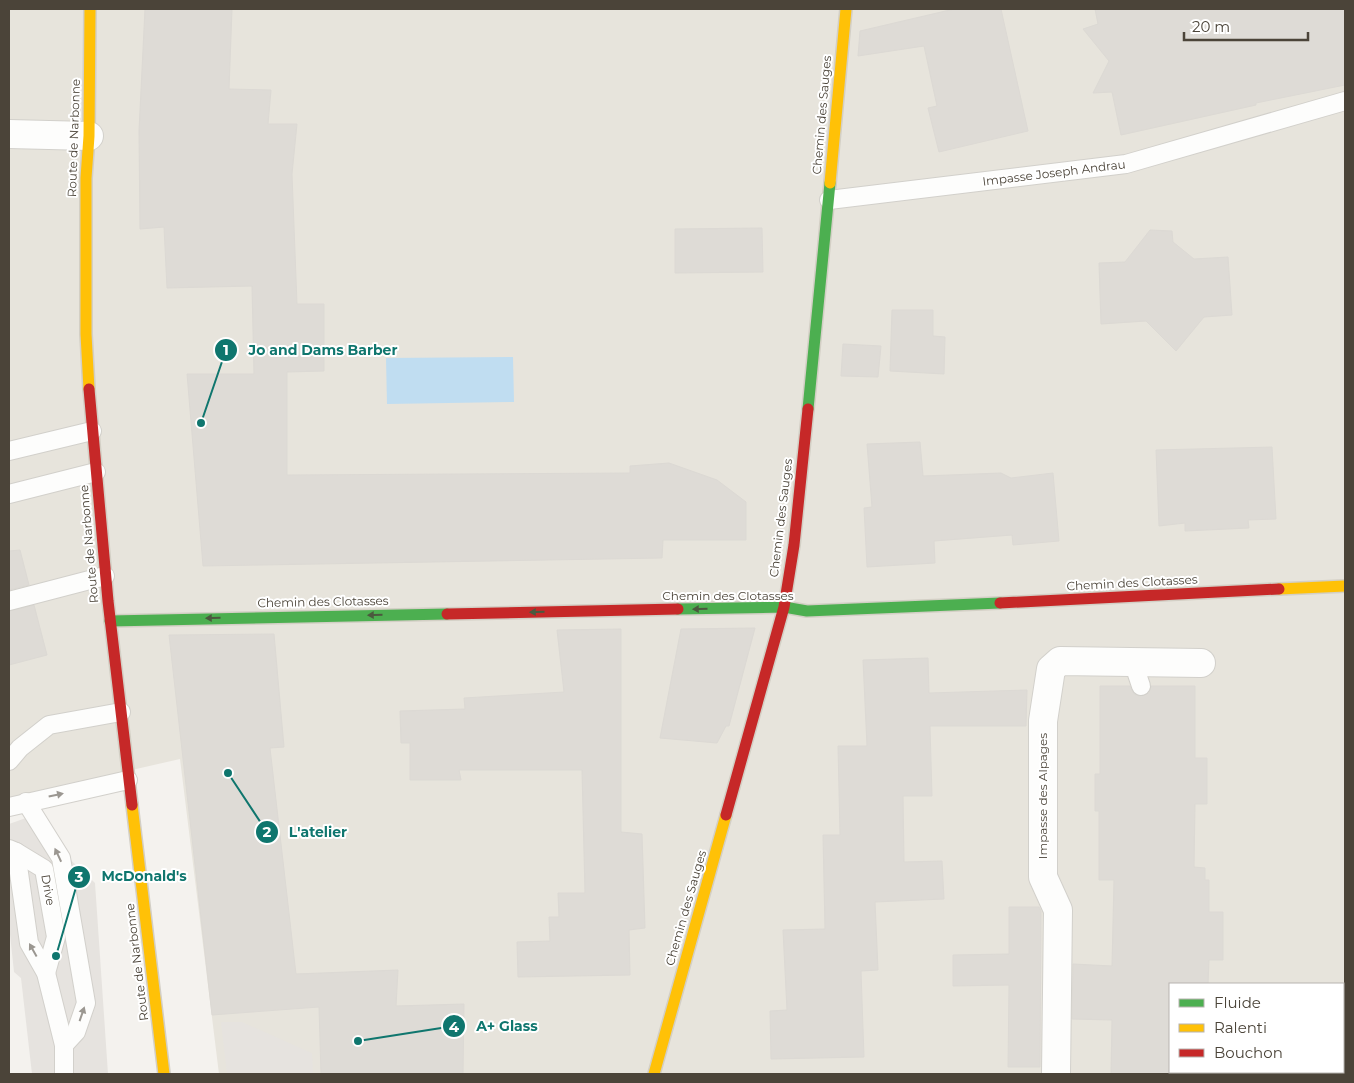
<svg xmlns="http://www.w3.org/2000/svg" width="1354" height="1083" viewBox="0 0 1354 1083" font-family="Montserrat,sans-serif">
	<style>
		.residential { fill: #e7e4dc; fill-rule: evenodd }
		.parking { fill: #e6e3df }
		.water { fill: #c0ddf1 }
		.building { fill: #dedbd6; stroke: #dcd9d4 }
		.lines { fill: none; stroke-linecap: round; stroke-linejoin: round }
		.lane-casing { stroke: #d2d0cb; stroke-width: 20 }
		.street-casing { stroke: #d2d0cb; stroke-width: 30 }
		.fast-casing { stroke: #d3cfc5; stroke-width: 14 }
		.slow-casing { stroke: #d3cfc5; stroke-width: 14 }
		.jam-casing { stroke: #d3cfc5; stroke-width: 14 }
		.lane { stroke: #fdfdfc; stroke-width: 18 }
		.street { stroke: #fdfdfc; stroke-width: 28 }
		.fast { stroke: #4caf50; stroke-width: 11 }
		.slow { stroke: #ffc107; stroke-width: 11 }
		.jam { stroke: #c62828; stroke-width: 11 }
		.oneway { fill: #4b593e }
		.oneway2 { fill: #9b9791 }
		.labels { text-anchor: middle; stroke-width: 4; stroke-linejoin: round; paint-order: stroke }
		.street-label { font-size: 12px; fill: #4b4439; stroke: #fff }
		.leader { fill: none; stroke: #0f766e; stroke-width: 2 }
		.callout-dot { fill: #0f766e; stroke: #fff; stroke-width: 2 }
		.mark-label { font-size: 15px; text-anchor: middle; font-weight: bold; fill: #fff }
		.callout-label { font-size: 14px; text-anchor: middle; font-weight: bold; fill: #0f766e; stroke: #fff; stroke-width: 4; stroke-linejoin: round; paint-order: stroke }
	</style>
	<rect width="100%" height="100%" fill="#f4f2ee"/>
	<!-- residential -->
	<path class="residential" d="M 9,9 L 1345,9 L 1345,1074 L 219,1074 L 180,759 L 9,798 ZM 1170,984 L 1343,984 L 1343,1072 L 1170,1072 Z"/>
	<!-- parking -->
	<g class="parking">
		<path d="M 26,818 L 95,883 L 108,1074 L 32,1074 L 21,978 L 14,972 L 9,925 L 9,824 Z"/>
		<path d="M 221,1022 L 242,1022 L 312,1053 L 313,1074 L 227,1074 Z"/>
	</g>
	<!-- water -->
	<path class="water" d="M 513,357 L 514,402 L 387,404 L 386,358 Z"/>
	<!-- building -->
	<g class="building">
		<path d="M 145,9 L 232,9 L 229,89 L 271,90 L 268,124 L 297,124 L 292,174 L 297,304 L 324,304 L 324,371 L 287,372 L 287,475 L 630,473 L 630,466 L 669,463 L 717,480 L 746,502 L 746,540 L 663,540 L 662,558 L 203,566 L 187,374 L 254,374 L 252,286 L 167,288 L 164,227 L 140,229 L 139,131 Z"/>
		<path d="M 954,9 L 1001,9 L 1028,131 L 939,152 L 928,108 L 937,106 L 924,46 L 858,56 L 860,31 Z"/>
		<path d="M 1095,9 L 1345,9 L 1345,85 L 1256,103 L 1256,105 L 1121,135 L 1112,92 L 1093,93 L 1109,61 L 1083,29 L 1098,24 Z"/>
		<path d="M 762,228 L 763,272 L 675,273 L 675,229 Z"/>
		<path d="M 1150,230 L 1172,231 L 1173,242 L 1194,259 L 1228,257 L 1232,315 L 1204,317 L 1176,351 L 1146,321 L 1101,324 L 1099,263 L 1125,262 Z"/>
		<path d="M 892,310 L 933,310 L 933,336 L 945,337 L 944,374 L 890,371 Z"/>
		<path d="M 843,344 L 881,346 L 878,377 L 841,376 Z"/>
		<path d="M 920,442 L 923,476 L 1001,473 L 1011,478 L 1053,473 L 1059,541 L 1013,545 L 1012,535 L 934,541 L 935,563 L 867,567 L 864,508 L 872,507 L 867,444 Z"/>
		<path d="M 1272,447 L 1276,519 L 1248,520 L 1249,528 L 1185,531 L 1185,523 L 1159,526 L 1156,450 Z"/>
		<path d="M 20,550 L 29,585 L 9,590 L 9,551 Z"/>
		<path d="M 34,605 L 47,655 L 9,665 L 9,611 Z"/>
		<path d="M 755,628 L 729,726 L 726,726 L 717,743 L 660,738 L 681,629 Z"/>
		<path d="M 621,629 L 621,832 L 642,834 L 645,928 L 629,930 L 630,975 L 518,977 L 517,942 L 550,941 L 549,917 L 559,917 L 558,893 L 585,893 L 582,770 L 459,770 L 461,780 L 410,780 L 410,743 L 401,743 L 400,711 L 465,709 L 464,698 L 564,692 L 557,630 Z"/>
		<path d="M 274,634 L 284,747 L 270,748 L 296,974 L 398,970 L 396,1006 L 464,1004 L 463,1074 L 321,1074 L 319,1007 L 212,1015 L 169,635 Z"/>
		<path d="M 928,658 L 929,693 L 1027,690 L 1026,726 L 930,726 L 932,796 L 903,796 L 904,862 L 942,861 L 944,899 L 875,902 L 878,970 L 861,971 L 864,1057 L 771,1059 L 770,1011 L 787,1010 L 783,930 L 825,929 L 823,835 L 840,835 L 838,746 L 867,746 L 863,660 Z"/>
		<path d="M 1100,686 L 1130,686 L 1134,694 L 1139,696 L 1149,693 L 1151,686 L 1195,686 L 1195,758 L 1207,758 L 1207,804 L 1195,804 L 1194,867 L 1205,868 L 1205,880 L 1209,880 L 1209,912 L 1223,912 L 1223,960 L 1209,960 L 1208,984 L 1170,984 L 1170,1074 L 1111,1074 L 1112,1020 L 1072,1019 L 1073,964 L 1112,966 L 1114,880 L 1099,880 L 1099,811 L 1095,811 L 1095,774 L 1100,774 Z"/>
		<path d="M 1009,907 L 1039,907 L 1041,911 L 1040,1067 L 1008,1067 L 1009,985 L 953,986 L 953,955 L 1009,954 Z"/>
	</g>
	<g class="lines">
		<!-- lane casing -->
		<g class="lane-casing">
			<g id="lane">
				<path d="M 829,200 L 1126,164 L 1345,101"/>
				<path d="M 9,451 L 92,431"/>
				<path d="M 9,494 L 96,472"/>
				<path d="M 9,601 L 105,576"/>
				<path d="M 1133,662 L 1141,686"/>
				<path d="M 9,761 L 20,748 L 49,725 L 121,712"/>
				<path d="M 26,802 L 61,858 L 86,1003 L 76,1032 L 64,1045 L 64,1074"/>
				<path d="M 9,807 L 128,780"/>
				<path d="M 9,849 L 16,852 L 29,943 L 46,973 L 64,1045"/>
				<path d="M 16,852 L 44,869 L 56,937 L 46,973"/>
			</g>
		</g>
		<!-- street casing -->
		<g class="street-casing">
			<g id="street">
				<path d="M 9,134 L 89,136"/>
				<path d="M 1056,1074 L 1058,910 L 1043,877 L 1043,721 L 1051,669 L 1060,661 L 1201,663"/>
			</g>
		</g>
		<!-- fast casing -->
		<g class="fast-casing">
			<g id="fast">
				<path d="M 808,409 L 830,183"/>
				<path d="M 678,609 L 784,607 L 807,611 L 1000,603"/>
				<path d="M 110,621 L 447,614"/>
			</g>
		</g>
		<!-- slow casing -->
		<g class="slow-casing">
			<g id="slow">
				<path d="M 830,183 L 846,9"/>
				<path d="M 89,389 L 86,334 L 86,178 L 89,136 L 90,9"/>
				<path d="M 1279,589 L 1345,586"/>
				<path d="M 132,805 L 164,1074"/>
				<path d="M 654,1074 L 726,815"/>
			</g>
		</g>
		<!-- jam casing -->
		<g class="jam-casing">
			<g id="jam">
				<path d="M 89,389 L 108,601 L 132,805"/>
				<path d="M 1000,603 L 1279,589"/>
				<path d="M 447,614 L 678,609"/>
				<path d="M 726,815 L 784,607 L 794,545 L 808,409"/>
			</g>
		</g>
		<!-- lane -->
		<use href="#lane" class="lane"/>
		<!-- street -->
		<use href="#street" class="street"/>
		<!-- fast -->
		<use href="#fast" class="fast"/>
		<!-- slow -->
		<use href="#slow" class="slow"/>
		<!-- jam -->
		<use href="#jam" class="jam"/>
	</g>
	<!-- one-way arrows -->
	<defs><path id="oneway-solid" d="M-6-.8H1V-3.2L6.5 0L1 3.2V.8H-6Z" transform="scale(1.25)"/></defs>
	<g class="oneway">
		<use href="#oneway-solid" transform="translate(700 609) rotate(179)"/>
		<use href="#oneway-solid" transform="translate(537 612) rotate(179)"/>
		<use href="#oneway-solid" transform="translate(375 615) rotate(179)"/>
		<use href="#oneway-solid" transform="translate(213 618) rotate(179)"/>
	</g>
	<g class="oneway2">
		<use href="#oneway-solid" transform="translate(56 795) rotate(-12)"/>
		<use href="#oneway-solid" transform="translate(58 855) rotate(-115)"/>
		<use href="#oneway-solid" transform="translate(33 950) rotate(-119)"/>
		<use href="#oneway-solid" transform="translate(82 1014) rotate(-71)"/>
	</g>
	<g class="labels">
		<!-- street labels -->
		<g class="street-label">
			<text transform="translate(822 115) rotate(-85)" y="4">Chemin des Sauges</text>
			<text transform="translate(74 138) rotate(-88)" y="4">Route de Narbonne</text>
			<text transform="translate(1054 173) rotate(-7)" y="4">Impasse Joseph Andrau</text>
			<text transform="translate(781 518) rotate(-83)" y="4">Chemin des Sauges</text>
			<text transform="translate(89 544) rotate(-95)" y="4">Route de Narbonne</text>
			<text transform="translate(1132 583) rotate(-3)" y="4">Chemin des Clotasses</text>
			<text x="728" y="600">Chemin des Clotasses</text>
			<text transform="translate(323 602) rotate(-1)" y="4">Chemin des Clotasses</text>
			<text transform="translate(1043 796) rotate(-90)" y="4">Impasse des Alpages</text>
			<text transform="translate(48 890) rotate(80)" y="4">Drive</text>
			<text transform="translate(686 908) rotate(-74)" y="4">Chemin des Sauges</text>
			<text transform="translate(137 962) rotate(-97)" y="4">Route de Narbonne</text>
		</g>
	</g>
	<!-- callouts -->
	<path class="leader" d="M201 423L226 350M228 773L267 832M56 956L79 877M358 1041L454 1026"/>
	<g class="callout-dot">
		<circle cx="201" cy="423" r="5"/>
		<circle cx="228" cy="773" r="5"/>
		<circle cx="56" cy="956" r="5"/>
		<circle cx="358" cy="1041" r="5"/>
		<circle cx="226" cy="350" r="12"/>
		<circle cx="267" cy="832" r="12"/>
		<circle cx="79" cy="877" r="12"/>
		<circle cx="454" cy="1026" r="12"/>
	</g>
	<g class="mark-label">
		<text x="226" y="355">1</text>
		<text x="267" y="837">2</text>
		<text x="79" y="882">3</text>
		<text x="454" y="1032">4</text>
	</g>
	<g class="callout-label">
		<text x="323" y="355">Jo and Dams Barber</text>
		<text x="318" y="837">L'atelier</text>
		<text x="144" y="881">McDonald's</text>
		<text x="507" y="1031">A+ Glass</text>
	</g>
	<!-- border -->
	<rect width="1354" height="1083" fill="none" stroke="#4b4439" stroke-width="20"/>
	<!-- legend -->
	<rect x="1169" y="983" width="175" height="90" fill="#ffffff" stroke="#b7b4b0"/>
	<rect x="1179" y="999" width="25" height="8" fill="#4caf50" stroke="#b7b4b0"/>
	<text x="1214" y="1008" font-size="15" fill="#4b4439">Fluide</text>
	<rect x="1179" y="1024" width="25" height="8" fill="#ffc107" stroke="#b7b4b0"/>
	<text x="1214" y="1033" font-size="15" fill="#4b4439">Ralenti</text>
	<rect x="1179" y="1049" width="25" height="8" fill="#c62828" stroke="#b7b4b0"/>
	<text x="1214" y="1058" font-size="15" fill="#4b4439">Bouchon</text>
	<!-- scale -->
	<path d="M1184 32v8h124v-8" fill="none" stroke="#4b4439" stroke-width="2.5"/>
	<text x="1192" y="32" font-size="15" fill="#4b4439" stroke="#ffffff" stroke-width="4" paint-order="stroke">20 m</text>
</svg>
